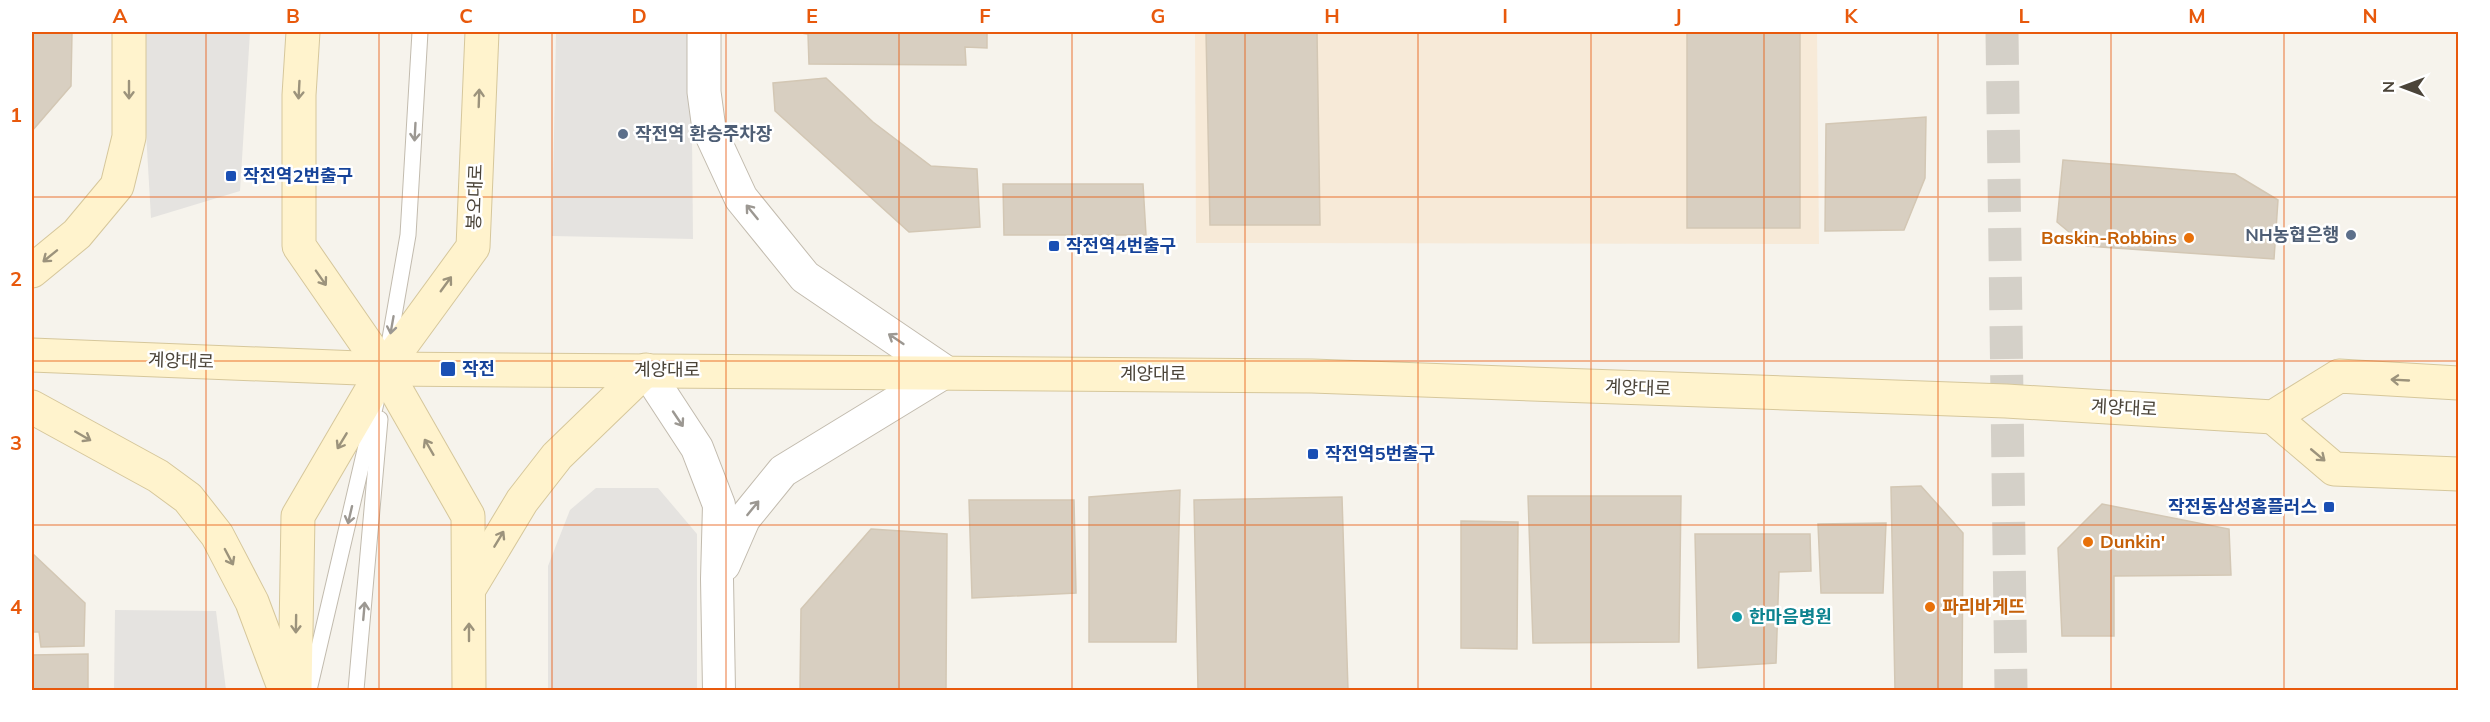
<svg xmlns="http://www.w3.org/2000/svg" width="2490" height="722" viewBox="0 0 2490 722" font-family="Mulish,'Noto Sans KR',sans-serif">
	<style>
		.commercial { fill: #f7ead8 }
		.parking { fill: #e5e3e0 }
		.building { fill: #d8cfc1; stroke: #d3c7b4; stroke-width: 1.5 }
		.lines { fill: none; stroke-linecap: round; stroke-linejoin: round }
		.tertiary-tunnel { stroke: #d4d0c8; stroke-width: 33; stroke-dasharray: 33 16; stroke-linecap: butt }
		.service-casing { stroke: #c2bbae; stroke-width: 17 }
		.minor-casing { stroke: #c2bbae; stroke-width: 34 }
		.tertiary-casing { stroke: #c2bbae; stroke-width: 35 }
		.secondary-casing { stroke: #d6c79b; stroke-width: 35 }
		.service { stroke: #fff; stroke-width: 15 }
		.minor { stroke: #fff; stroke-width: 32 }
		.tertiary { stroke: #fff; stroke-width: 33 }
		.secondary { stroke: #fff3cd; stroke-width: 33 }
		.oneway { stroke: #9c937c }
		.oneway2 { stroke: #9c9892 }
		.grid { fill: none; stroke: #e8590c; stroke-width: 1.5; stroke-opacity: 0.55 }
		.service-dot { fill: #5c6f8a; stroke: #fff; stroke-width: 2 }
		.transit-dot { fill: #1a4fb4; stroke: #fff; stroke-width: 2 }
		.food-dot { fill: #e8710a; stroke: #fff; stroke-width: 2 }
		.culture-dot { fill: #0f9aa8; stroke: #fff; stroke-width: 2 }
		.labels { text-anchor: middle; stroke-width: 5; stroke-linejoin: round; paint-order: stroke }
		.service-label { font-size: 18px; font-weight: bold; fill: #4e5e75; stroke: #fff; text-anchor: start }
		.transit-label { font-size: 18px; font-weight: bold; fill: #164399; stroke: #fff; text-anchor: start }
		.street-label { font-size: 18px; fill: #4b4439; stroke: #fff }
		.food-label { font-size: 18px; font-weight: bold; fill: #c56008; stroke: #fff; text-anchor: start }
		.culture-label { font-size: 18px; font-weight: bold; fill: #0d838f; stroke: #fff; text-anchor: start }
		.neatline { fill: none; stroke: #e8590c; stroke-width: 2 }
		.grid-label { font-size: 20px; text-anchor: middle; font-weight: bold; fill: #e8590c }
	</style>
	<rect width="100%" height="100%" fill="#f6f3ec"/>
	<!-- commercial -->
	<path class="commercial" d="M 1195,32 L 1817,32 L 1819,244 L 1196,243 Z"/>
	<!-- parking -->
	<g class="parking">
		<path d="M 146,32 L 250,32 L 240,191 L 151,218 L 143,80 Z"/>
		<path d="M 556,32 L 691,32 L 693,239 L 552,236 Z"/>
		<path d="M 596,488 L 658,488 L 697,534 L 697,690 L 548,690 L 548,566 L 570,510 Z"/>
		<path d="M 115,610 L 216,611 L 226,690 L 114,690 Z"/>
	</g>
	<!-- building -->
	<g class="building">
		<path d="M 32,32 L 72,32 L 71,86 L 32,131 Z"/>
		<path d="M 794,32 L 987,32 L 987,48 L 965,47 L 966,65 L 809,64 L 808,34 Z"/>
		<path d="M 1206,32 L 1317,32 L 1320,225 L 1210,225 Z"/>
		<rect x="1687" y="32" width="113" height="196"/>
		<path d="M 826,78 L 873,122 L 931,166 L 977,169 L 980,227 L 909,232 L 775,111 L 773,83 Z"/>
		<path d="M 1926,117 L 1925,178 L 1904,230 L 1825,231 L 1826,124 Z"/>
		<path d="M 2063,160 L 2235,174 L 2278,200 L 2274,259 L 2086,246 L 2057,222 Z"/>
		<path d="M 1003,184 L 1143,184 L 1146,235 L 1004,235 Z"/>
		<path d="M 1921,486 L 1963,533 L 1962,690 L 1895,690 L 1891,487 Z"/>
		<path d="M 1180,490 L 1176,642 L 1089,642 L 1089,497 Z"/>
		<path d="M 1528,496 L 1681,496 L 1679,642 L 1533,643 Z"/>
		<path d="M 1342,497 L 1348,690 L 1198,690 L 1194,500 Z"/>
		<path d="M 969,500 L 1074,500 L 1076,593 L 972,598 Z"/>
		<path d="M 2102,504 L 2229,529 L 2231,575 L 2114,576 L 2114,636 L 2062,636 L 2058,548 Z"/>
		<path d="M 1461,521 L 1518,522 L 1517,649 L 1461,648 Z"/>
		<path d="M 1886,523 L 1883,593 L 1821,593 L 1818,524 Z"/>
		<path d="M 871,529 L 947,534 L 946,690 L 800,690 L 801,609 Z"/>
		<path d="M 1695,534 L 1810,534 L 1811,571 L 1779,572 L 1776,663 L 1698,668 Z"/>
		<path d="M 32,553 L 85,603 L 84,646 L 41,647 L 39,632 L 32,632 Z"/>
		<path d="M 2457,573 L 2458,573 L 2457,639 Z"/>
		<path d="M 88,654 L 88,690 L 32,690 L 32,655 Z"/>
	</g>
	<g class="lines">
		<!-- tertiary-tunnel -->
		<path class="tertiary-tunnel" d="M 2002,32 L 2011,690"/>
		<!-- service casing -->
		<g class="service-casing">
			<g id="service">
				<path d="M 388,350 L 408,235 L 420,32"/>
				<path d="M 309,690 L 376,403"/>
				<path d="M 356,690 L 380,419"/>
			</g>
		</g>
		<!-- minor casing -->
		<g class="minor-casing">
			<g id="minor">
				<path d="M 646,370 L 697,448 L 719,505 L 717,579 L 719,690"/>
				<path d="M 724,565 L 744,519 L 783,471 L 945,372"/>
			</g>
		</g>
		<!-- tertiary casing -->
		<g class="tertiary-casing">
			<path id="tertiary" d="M 704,32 L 704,92 L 709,129 L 741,198 L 805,277 L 945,372"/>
		</g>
		<!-- secondary casing -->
		<g class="secondary-casing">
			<g id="secondary">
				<path d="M 32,271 L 77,234 L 117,186 L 129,137 L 129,32"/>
				<path d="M 32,355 L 384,369 L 1312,376 L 2006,401 L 2273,417 L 2339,376 L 2458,383"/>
				<path d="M 32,407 L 158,476 L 188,498 L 217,535 L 252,602 L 285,690"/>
				<path d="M 2273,417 L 2334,469 L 2458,474"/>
				<path d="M 469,589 L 522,501 L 557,456 L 646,370"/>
				<path d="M 295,690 L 298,516 L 384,369 L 299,246 L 299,95 L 303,32"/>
				<path d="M 469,690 L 468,516 L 384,369 L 473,247 L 482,32"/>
			</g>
		</g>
		<!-- service -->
		<use href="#service" class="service"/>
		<!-- minor -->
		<use href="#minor" class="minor"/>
		<!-- tertiary -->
		<use href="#tertiary" class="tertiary"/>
		<!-- secondary -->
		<use href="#secondary" class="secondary"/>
	</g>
	<!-- one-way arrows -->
	<defs><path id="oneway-shaft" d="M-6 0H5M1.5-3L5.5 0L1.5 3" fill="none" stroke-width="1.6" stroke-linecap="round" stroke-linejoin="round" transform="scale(1.5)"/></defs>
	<g class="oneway">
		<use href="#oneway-shaft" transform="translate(129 90) rotate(90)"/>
		<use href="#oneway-shaft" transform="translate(299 90) rotate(93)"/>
		<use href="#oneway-shaft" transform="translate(479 98) rotate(-88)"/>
		<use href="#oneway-shaft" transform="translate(50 256) rotate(141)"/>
		<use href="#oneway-shaft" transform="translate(321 278) rotate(55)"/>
		<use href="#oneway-shaft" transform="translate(446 284) rotate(-54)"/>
		<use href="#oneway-shaft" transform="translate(2400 380) rotate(-177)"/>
		<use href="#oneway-shaft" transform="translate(83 436) rotate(30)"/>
		<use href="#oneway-shaft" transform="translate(342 441) rotate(121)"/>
		<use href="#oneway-shaft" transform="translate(429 447) rotate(-120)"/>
		<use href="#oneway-shaft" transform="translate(2318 455) rotate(40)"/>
		<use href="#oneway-shaft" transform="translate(499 539) rotate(-59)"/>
		<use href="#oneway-shaft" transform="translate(229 557) rotate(62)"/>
		<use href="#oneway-shaft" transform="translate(296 624) rotate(91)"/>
		<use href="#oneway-shaft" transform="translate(469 632) rotate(-90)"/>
	</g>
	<g class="oneway2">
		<use href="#oneway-shaft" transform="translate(415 132) rotate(93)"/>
		<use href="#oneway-shaft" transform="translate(752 212) rotate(-129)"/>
		<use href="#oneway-shaft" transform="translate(392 325) rotate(100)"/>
		<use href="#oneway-shaft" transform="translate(896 339) rotate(-146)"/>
		<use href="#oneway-shaft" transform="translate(678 419) rotate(56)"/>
		<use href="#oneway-shaft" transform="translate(753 508) rotate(-51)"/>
		<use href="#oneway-shaft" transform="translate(350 515) rotate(103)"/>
		<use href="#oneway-shaft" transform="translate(364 611) rotate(-85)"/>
	</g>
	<!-- grid -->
	<path class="grid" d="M 206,32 L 206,690M 379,32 L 379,690M 552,32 L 552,690M 726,32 L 726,690M 899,32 L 899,690M 1072,32 L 1072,690M 1245,32 L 1245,690M 1418,32 L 1418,690M 1591,32 L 1591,690M 1764,32 L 1764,690M 1938,32 L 1938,690M 2111,32 L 2111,690M 2284,32 L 2284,690M 32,197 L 2458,197M 32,361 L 2458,361M 32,525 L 2458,525"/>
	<!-- markers -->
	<g class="service-dot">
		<circle cx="623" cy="134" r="6"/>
		<circle cx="2351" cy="235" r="6"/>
	</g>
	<g class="transit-dot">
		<rect x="225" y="170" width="12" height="12" rx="3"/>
		<rect x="1048" y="240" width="12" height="12" rx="3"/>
		<rect x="440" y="361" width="16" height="16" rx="3"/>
		<rect x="1307" y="448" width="12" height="12" rx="3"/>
		<rect x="2323" y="501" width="12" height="12" rx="3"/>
	</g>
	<g class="food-dot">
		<circle cx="2189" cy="238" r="6"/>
		<circle cx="2088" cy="542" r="6"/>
		<circle cx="1930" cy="607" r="6"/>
	</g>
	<circle class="culture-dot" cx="1737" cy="617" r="6"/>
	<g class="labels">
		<!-- service labels -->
		<g class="service-label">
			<text x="635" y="140">작전역 환승주차장</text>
			<text x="2339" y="241" text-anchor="end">NH농협은행</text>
		</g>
		<!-- transit labels -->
		<g class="transit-label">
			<text x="243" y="182">작전역2번출구</text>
			<text x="1066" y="252">작전역4번출구</text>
			<text x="462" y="375">작전</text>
			<text x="1325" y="460">작전역5번출구</text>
			<text x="2317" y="513" text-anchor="end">작전동삼성홈플러스</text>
		</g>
		<!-- street labels -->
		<g class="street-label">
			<text transform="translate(475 197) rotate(-88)" y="6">봉오대로</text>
			<text transform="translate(181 361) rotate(2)" y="6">계양대로</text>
			<text x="667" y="376">계양대로</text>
			<text x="1153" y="380">계양대로</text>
			<text transform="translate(1638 388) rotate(2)" y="6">계양대로</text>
			<text transform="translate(2124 408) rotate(3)" y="6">계양대로</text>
		</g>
		<!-- food labels -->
		<g class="food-label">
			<text x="2177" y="244" text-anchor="end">Baskin-Robbins</text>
			<text x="2100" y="548">Dunkin'</text>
			<text x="1942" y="613">파리바게뜨</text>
		</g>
		<!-- culture labels -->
		<g class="culture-label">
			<text x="1749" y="623">한마음병원</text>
		</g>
	</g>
	<!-- border -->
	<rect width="2490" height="722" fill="none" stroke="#ffffff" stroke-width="66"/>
	<!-- north arrow -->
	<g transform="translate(2403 87) rotate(270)" stroke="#ffffff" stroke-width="4.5" paint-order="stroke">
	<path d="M0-4.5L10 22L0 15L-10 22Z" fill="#4b4439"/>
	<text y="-9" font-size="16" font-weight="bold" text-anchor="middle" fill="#4b4439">N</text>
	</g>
	<rect x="33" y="33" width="2424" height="656" class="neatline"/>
	<g class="grid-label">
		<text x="120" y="23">A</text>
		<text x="293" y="23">B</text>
		<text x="466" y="23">C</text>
		<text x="639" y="23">D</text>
		<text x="812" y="23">E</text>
		<text x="985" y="23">F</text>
		<text x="1158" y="23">G</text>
		<text x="1332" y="23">H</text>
		<text x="1505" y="23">I</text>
		<text x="1678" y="23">J</text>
		<text x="1851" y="23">K</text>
		<text x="2024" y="23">L</text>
		<text x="2197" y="23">M</text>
		<text x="2370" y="23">N</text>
		<text x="16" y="122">1</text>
		<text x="16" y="286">2</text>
		<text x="16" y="450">3</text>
		<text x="16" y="614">4</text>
	</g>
</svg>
